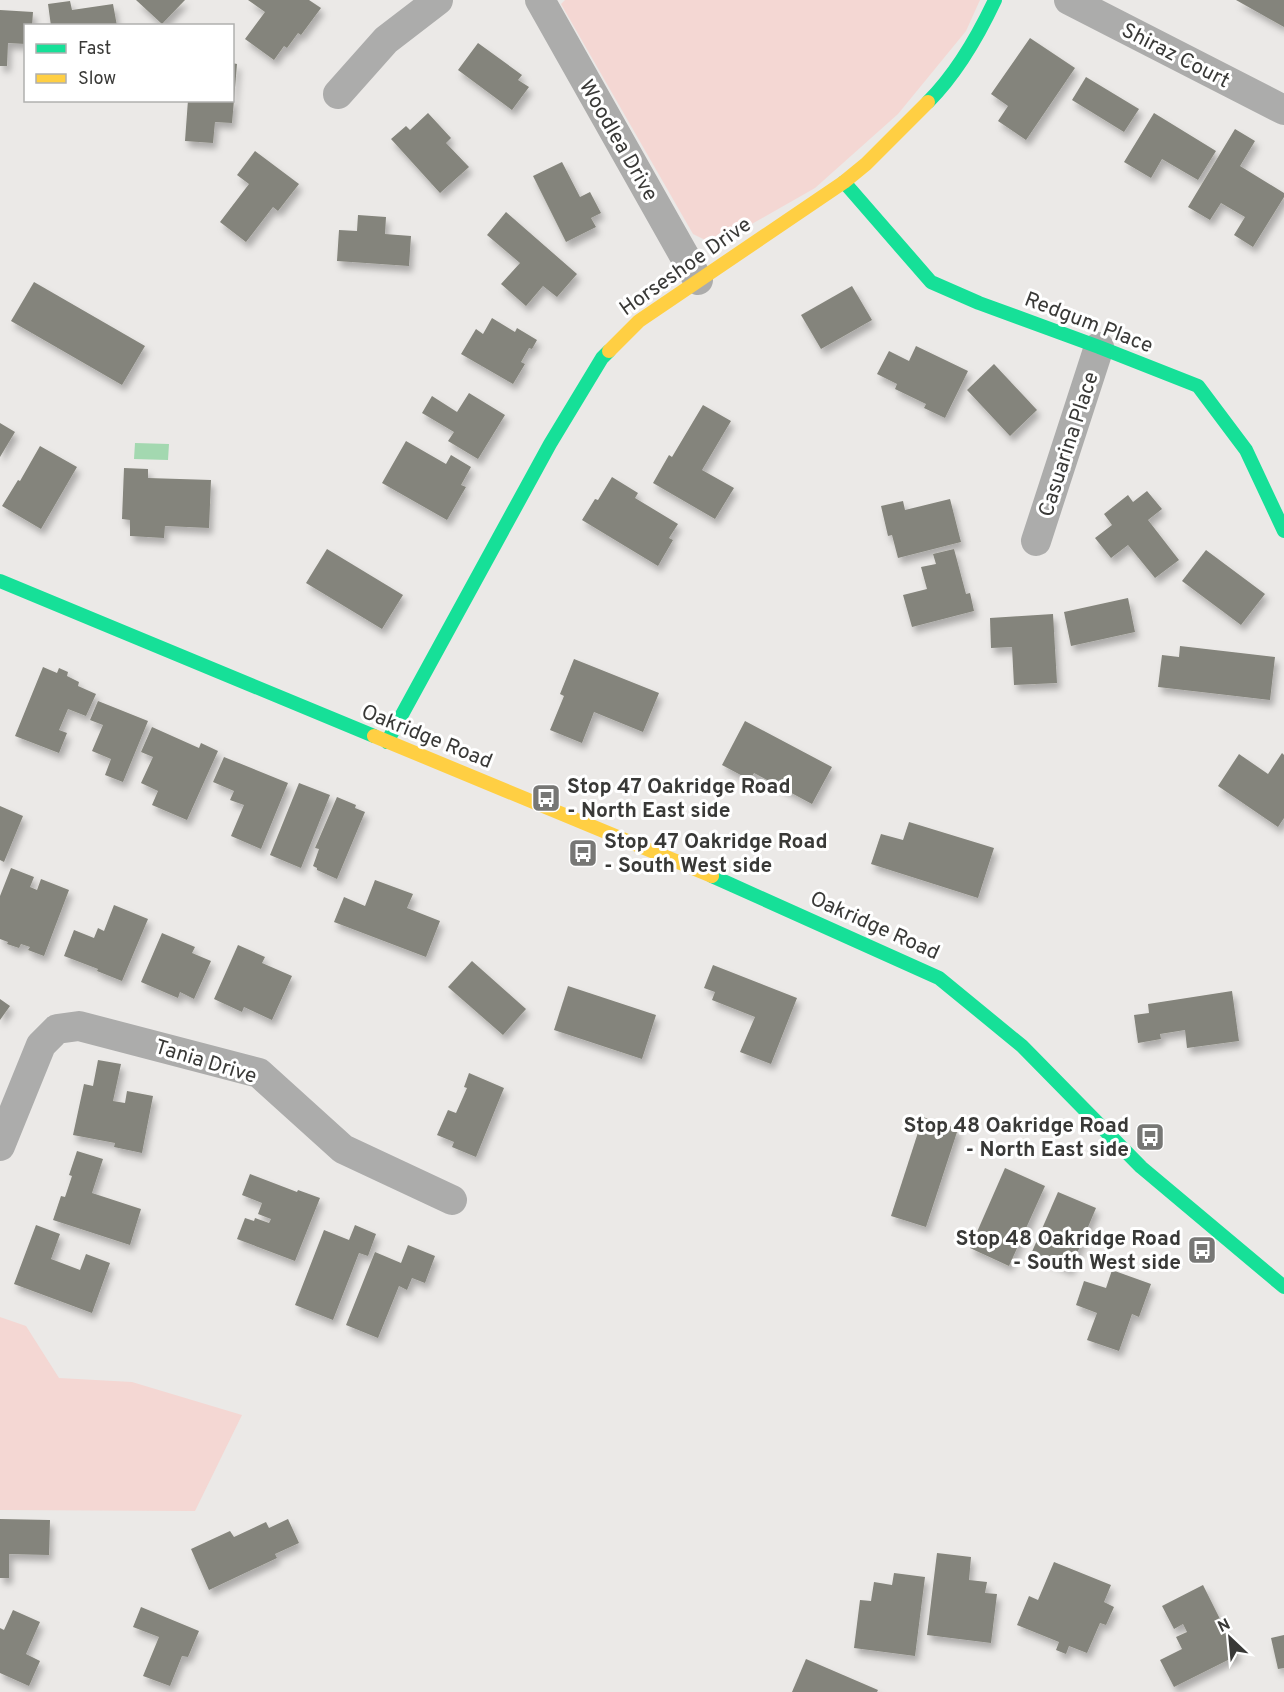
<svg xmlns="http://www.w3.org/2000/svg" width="1284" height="1692" viewBox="0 0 1284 1692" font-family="Overpass,sans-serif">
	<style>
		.green { fill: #f4d7d3 }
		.water { fill: #a3d8b0 }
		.building { fill: #84847b; filter: url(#shadow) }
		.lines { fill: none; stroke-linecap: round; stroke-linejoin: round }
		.street { stroke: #acacab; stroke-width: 30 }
		.fast { stroke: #16e098; stroke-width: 14 }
		.slow { stroke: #ffcf43; stroke-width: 14 }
		.labels { text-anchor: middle; stroke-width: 6; stroke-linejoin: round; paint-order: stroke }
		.street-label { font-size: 21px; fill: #393937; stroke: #fff }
		.poi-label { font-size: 21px; font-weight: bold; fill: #393937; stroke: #fff; text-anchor: start }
	</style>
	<defs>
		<filter id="shadow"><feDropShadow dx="3.5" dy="6" stdDeviation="3" flood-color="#0004"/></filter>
	</defs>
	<rect width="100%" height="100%" fill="#ebe9e7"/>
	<!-- green -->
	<g class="green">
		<path d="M 565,0 L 980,0 L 966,31 L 898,114 L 815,188 L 715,245 L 693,234 L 561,4 Z"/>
		<path d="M 0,1317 L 26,1326 L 59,1378 L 132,1382 L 242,1415 L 195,1511 L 0,1510 Z"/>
	</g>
	<!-- water -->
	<path class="water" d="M 135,443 L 169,444 L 168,460 L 134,459 Z"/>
	<!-- building -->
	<g class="building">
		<path d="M 136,0 L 185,0 L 162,24 Z"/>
		<path d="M 248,0 L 309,0 L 321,8 L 301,35 L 298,33 L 287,48 L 284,46 L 274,60 L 245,39 L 265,12 Z"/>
		<path d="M 1236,0 L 1284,0 L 1284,27 Z"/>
		<path d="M 70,1 L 72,10 L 113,4 L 117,26 L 51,26 L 48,4 Z"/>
		<path d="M 0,10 L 33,12 L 32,26 L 26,26 L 26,44 L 8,43 L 7,66 L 0,66 Z"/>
		<path d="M 1030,38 L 1075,68 L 1026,140 L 998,121 L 1008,106 L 991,94 Z"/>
		<path d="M 478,43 L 522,75 L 518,80 L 529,87 L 512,110 L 458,70 Z"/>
		<path d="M 232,63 L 237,64 L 234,100 L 232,100 Z"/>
		<path d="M 1086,77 L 1139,109 L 1124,132 L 1072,100 Z"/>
		<path d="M 188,100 L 234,100 L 232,123 L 215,122 L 213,143 L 185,141 Z"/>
		<path d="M 428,113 L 451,138 L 446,143 L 469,167 L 440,193 L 391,139 L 406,126 L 410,130 Z"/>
		<path d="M 1154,113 L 1216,151 L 1198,180 L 1162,159 L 1151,178 L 1124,162 Z"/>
		<path d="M 1235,129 L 1255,141 L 1240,166 L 1284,193 L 1284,197 L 1253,247 L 1234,235 L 1245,217 L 1221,203 L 1210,220 L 1188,207 Z"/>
		<path d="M 255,151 L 299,184 L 278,211 L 273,207 L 246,242 L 220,222 L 249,184 L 237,175 Z"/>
		<path d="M 562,162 L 580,197 L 590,192 L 601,213 L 591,218 L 596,227 L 566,242 L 533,176 Z"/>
		<path d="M 506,212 L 577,274 L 557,297 L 543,286 L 526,306 L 501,284 L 520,263 L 487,235 Z"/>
		<path d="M 358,215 L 386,217 L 385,234 L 411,236 L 409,266 L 337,261 L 339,230 L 357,231 Z"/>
		<path d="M 34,282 L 145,346 L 122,385 L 11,321 Z"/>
		<path d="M 852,286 L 872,320 L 821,349 L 801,315 Z"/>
		<path d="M 492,318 L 515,332 L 517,328 L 537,340 L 532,349 L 529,348 L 521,362 L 525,364 L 513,384 L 461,354 L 476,329 L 483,334 Z"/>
		<path d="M 916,346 L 968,371 L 945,418 L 924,408 L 926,404 L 895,389 L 897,384 L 877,374 L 889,351 L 909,361 Z"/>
		<path d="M 994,364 L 1037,410 L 1010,436 L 967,390 Z"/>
		<path d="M 469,393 L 505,415 L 478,459 L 448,441 L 454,432 L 422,413 L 432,396 L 457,412 Z"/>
		<path d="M 703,405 L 731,421 L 702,470 L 734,488 L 715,519 L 653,483 L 669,455 L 672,457 Z"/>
		<path d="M 0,423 L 15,432 L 0,457 Z"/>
		<path d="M 406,441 L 446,464 L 451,455 L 471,467 L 461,485 L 466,487 L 447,520 L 382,483 Z"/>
		<path d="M 40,446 L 77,467 L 41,529 L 2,506 L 18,480 L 20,481 Z"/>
		<path d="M 124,468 L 148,469 L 148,478 L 211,480 L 209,528 L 165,526 L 164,538 L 130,536 L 130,520 L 122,519 Z"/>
		<path d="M 612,477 L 638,493 L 635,498 L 678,524 L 669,538 L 673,540 L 658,566 L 582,520 L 595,499 L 598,500 Z"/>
		<path d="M 1147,491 L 1162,509 L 1148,520 L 1179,560 L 1155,578 L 1128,545 L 1111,558 L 1095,538 L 1112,525 L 1104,514 L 1128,495 L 1133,502 Z"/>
		<path d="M 950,499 L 961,542 L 898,558 L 892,535 L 888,536 L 881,506 L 903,501 L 905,510 Z"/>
		<path d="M 327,549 L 403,595 L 382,629 L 306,583 Z"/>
		<path d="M 954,549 L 966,594 L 970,593 L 974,611 L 912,627 L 903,595 L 927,589 L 921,567 L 936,564 L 933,554 Z"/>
		<path d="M 1206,550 L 1265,594 L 1241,625 L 1182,581 Z"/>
		<path d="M 1128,598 L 1135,632 L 1071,646 L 1064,612 Z"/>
		<path d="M 1053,614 L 1057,683 L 1014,685 L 1012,647 L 991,648 L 990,618 Z"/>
		<path d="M 1180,646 L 1275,657 L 1270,700 L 1158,687 L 1162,655 L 1179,657 Z"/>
		<path d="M 574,659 L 659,693 L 643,732 L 594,712 L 582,743 L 550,730 L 564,696 L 560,694 Z"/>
		<path d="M 43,667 L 57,673 L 59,668 L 68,672 L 67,676 L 79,682 L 78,686 L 96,694 L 86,716 L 68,709 L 59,730 L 67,733 L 59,753 L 15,736 Z"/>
		<path d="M 98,701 L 148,721 L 123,782 L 105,775 L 111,759 L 92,751 L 103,725 L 90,720 Z"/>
		<path d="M 745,721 L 832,767 L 812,804 L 754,773 L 750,780 L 722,765 Z"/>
		<path d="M 152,727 L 199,748 L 201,743 L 218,751 L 187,820 L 152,805 L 158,791 L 141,783 L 153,757 L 141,752 Z"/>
		<path d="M 1282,753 L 1284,755 L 1284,818 L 1278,827 L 1218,786 L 1239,754 L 1268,774 Z"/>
		<path d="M 224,757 L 288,783 L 261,849 L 231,836 L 244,805 L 230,800 L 234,791 L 213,782 Z"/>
		<path d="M 299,783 L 330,795 L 301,868 L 270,855 Z"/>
		<path d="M 337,797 L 356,805 L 355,808 L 365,812 L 337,879 L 317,870 L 317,868 L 313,866 L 319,849 L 315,848 Z"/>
		<path d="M 0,806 L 23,816 L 4,862 L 0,860 Z"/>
		<path d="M 909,822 L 994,848 L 978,898 L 871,864 L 881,834 L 903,840 Z"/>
		<path d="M 11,868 L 34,877 L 30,887 L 37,890 L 41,879 L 69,890 L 44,956 L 28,950 L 30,947 L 21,944 L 19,948 L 7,944 L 8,942 L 0,939 L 0,896 Z"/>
		<path d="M 375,880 L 413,894 L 407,908 L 440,921 L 426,957 L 334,922 L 344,897 L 365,906 Z"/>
		<path d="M 114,905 L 148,919 L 122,981 L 97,971 L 98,969 L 64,956 L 74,930 L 94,938 L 98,928 L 104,931 Z"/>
		<path d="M 162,933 L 195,947 L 192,953 L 211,961 L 194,999 L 180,992 L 178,998 L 141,982 Z"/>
		<path d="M 238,945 L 265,957 L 262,963 L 292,976 L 272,1020 L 244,1007 L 242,1012 L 214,999 Z"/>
		<path d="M 472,961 L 526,1009 L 503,1035 L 448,987 Z"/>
		<path d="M 713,965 L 797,998 L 771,1064 L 740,1052 L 755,1017 L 712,1000 L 715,992 L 704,988 Z"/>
		<path d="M 568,986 L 656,1015 L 642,1059 L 554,1030 Z"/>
		<path d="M 1232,991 L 1239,1041 L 1187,1048 L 1185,1030 L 1160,1034 L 1161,1039 L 1138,1043 L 1134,1015 L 1149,1013 L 1148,1004 Z"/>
		<path d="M 0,999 L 10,1006 L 0,1020 Z"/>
		<path d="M 98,1060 L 121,1064 L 113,1101 L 125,1103 L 127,1091 L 153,1096 L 142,1153 L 114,1147 L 115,1143 L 73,1135 L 84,1084 L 93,1086 Z"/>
		<path d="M 469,1073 L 504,1088 L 476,1157 L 452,1147 L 454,1142 L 437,1135 L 448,1110 L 456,1113 L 467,1088 L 464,1087 Z"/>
		<path d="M 923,1117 L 958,1129 L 926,1227 L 891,1216 Z"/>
		<path d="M 77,1151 L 103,1159 L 92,1193 L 141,1209 L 130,1245 L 53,1220 L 61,1196 L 65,1197 L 72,1176 L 69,1175 Z"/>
		<path d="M 1005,1168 L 1045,1186 L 1009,1266 L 970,1248 Z"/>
		<path d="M 250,1174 L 297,1192 L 298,1190 L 320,1198 L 295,1261 L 237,1239 L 245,1218 L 254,1221 L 255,1218 L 269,1223 L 271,1219 L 258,1214 L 262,1203 L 242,1195 Z"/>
		<path d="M 1058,1192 L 1096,1208 L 1070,1270 L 1031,1254 Z"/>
		<path d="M 36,1225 L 60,1234 L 51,1259 L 80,1270 L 86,1254 L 110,1263 L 92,1313 L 14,1284 Z"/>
		<path d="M 355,1225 L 376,1234 L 368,1256 L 359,1253 L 333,1320 L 295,1305 L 324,1230 L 349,1240 Z"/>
		<path d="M 408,1245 L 435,1256 L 425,1283 L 412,1278 L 407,1290 L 399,1286 L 378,1338 L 346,1325 L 375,1252 L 401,1263 Z"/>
		<path d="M 1112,1270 L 1151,1284 L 1139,1317 L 1132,1314 L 1119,1351 L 1087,1340 L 1097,1313 L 1076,1305 L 1084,1281 L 1106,1288 Z"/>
		<path d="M 0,1519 L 50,1520 L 49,1555 L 9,1554 L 9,1578 L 0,1578 Z"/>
		<path d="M 288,1519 L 299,1543 L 275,1554 L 277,1558 L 209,1590 L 191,1549 L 230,1531 L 234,1537 L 266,1522 L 269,1528 Z"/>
		<path d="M 937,1553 L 971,1557 L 969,1580 L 987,1582 L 985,1593 L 997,1594 L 991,1643 L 927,1635 Z"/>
		<path d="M 1054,1562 L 1111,1585 L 1104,1602 L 1114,1607 L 1106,1625 L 1100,1623 L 1087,1653 L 1069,1646 L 1066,1654 L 1056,1650 L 1059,1642 L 1017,1625 L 1029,1596 L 1038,1600 Z"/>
		<path d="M 894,1573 L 925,1577 L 915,1656 L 854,1648 L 860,1600 L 871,1601 L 874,1582 L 892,1585 Z"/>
		<path d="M 1203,1585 L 1238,1655 L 1174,1687 L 1160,1660 L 1182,1649 L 1176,1637 L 1187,1632 L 1183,1624 L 1174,1629 L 1162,1606 Z"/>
		<path d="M 141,1607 L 199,1631 L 188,1657 L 182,1656 L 170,1686 L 143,1676 L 159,1637 L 133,1627 Z"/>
		<path d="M 13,1610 L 40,1622 L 26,1654 L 40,1661 L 29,1686 L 0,1673 L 0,1628 L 4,1630 Z"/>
		<path d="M 1284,1635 L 1284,1668 L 1278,1669 L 1271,1638 Z"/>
		<path d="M 806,1659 L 878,1690 L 877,1692 L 792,1692 Z"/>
	</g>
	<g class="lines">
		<!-- street -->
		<g class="street">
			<path d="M 540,0 L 698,280"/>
			<path d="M 1069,0 L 1284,110"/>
			<path d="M 338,94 L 386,40 L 438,0"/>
			<path d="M 1036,541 L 1099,347"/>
			<path d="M 0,1146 L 41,1045 L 57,1029 L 79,1026 L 259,1073 L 343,1149 L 452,1200"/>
		</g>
		<!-- fast -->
		<g class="fast">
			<path d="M 928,102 C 955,75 979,34 995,0"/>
			<path d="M 844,182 L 931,282 L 979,303 L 1099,347 L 1198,386 L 1246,450 L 1284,531"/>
			<path d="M 0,581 L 374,736"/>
			<path d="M 387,742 L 550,444 L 602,358 L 609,351"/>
			<path d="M 712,876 L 939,978 L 1022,1046 L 1141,1167 L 1284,1287"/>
		</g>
		<!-- slow -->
		<g class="slow">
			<path d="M 609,351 L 639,321 L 844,182 L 866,164 L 928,102"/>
			<path d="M 374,736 L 712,876"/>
		</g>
	</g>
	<!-- icons -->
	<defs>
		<g id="bus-square" transform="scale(1.5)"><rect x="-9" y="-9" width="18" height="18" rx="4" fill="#777775" stroke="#fff"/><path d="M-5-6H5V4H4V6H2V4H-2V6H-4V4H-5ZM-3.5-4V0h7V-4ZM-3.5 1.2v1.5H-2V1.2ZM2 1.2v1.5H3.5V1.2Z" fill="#fff"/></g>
	</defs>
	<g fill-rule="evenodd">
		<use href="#bus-square" x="546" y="798"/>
		<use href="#bus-square" x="583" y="853"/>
		<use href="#bus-square" x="1150" y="1137"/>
		<use href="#bus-square" x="1202" y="1250"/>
	</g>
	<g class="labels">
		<!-- street labels -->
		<g class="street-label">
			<text transform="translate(1176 55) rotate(27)" y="7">Shiraz Court</text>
			<text transform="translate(619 140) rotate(60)" y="7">Woodlea Drive</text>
			<text transform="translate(685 266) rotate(-35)" y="7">Horseshoe Drive</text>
			<text transform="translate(1089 322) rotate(21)" y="7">Redgum Place</text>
			<text transform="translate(1068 444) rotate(-72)" y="7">Casuarina Place</text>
			<text transform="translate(427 736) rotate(22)" y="7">Oakridge Road</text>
			<text transform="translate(875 925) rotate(24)" y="7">Oakridge Road</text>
			<text transform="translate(206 1061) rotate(17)" y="7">Tania Drive</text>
		</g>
		<!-- poi labels -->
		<g class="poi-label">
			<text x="567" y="793">Stop 47 Oakridge Road<tspan x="567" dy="24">- North East side</tspan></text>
			<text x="604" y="848">Stop 47 Oakridge Road<tspan x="604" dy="24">- South West side</tspan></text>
			<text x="1129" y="1132" text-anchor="end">Stop 48 Oakridge Road<tspan x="1129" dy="24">- North East side</tspan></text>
			<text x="1181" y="1245" text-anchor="end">Stop 48 Oakridge Road<tspan x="1181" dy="24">- South West side</tspan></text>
		</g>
	</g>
	<!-- legend -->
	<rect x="24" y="24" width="210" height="78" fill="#ffffff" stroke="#b0b0af" stroke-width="1.5"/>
	<rect x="36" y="44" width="30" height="9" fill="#16e098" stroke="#b0b0af" stroke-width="1.5"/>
	<text x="78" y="54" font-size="18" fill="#393937">Fast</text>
	<rect x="36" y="74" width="30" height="9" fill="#ffcf43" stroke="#b0b0af" stroke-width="1.5"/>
	<text x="78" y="84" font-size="18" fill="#393937">Slow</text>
	<!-- north arrow -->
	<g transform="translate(1230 1638) rotate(334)" stroke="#ffffff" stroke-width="4.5" paint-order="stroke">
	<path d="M0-4.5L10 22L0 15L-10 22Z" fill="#393937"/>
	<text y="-9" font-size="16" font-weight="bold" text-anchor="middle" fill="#393937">N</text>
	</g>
</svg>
